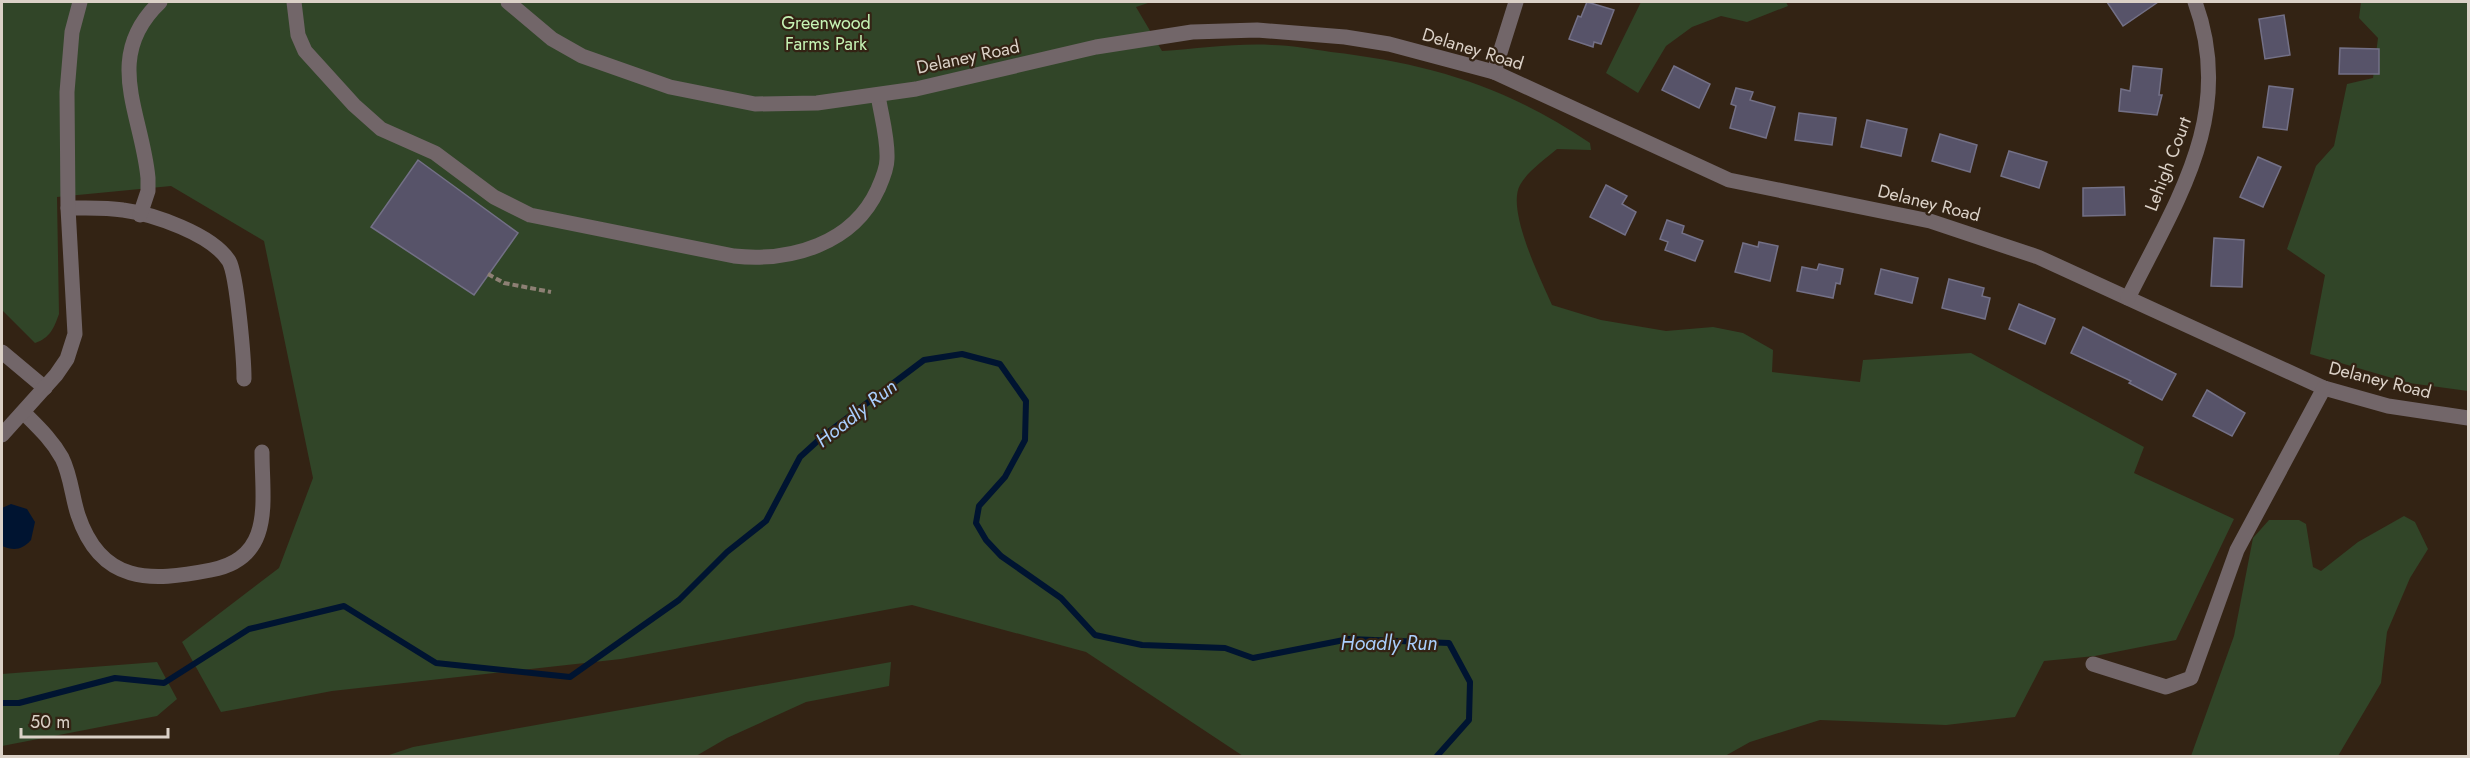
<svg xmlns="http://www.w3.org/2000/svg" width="2470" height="758" viewBox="0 0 2470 758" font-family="Jost,sans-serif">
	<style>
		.green { fill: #314528 }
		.water { fill: #001431 }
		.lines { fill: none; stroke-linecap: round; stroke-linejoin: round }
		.stream { stroke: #001431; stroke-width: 6 }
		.building { fill: #575369; stroke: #737086; stroke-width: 1.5 }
		.path { stroke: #8d8074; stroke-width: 4; stroke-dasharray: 6 3; stroke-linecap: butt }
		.minor { stroke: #726669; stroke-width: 15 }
		.labels { text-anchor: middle; stroke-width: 4.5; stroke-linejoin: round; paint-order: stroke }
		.park-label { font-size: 18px; fill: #c6f3b4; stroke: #332314 }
		.street-label { font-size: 18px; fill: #dbd1c7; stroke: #332314 }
		.water-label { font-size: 20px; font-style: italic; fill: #aacefd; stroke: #332314 }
	</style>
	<rect width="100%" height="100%" fill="#332314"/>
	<!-- green -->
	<g class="green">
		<path d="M 2,2 L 1151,2 L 1136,7 L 1162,51 C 1198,49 1236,43 1272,45 C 1291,45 1311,49 1331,52 C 1428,63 1508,87 1590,143 L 1591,150 L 1557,149 C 1545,159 1527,172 1520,185 C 1506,210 1541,280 1552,305 L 1601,320 L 1666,331 L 1713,327 L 1743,333 L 1773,350 L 1772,372 L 1860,382 L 1863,360 L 1971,353 L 2144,447 L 2134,473 L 2234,519 L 2176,640 L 2095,656 L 2044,661 L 2015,717 L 1946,725 L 1820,720 L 1750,742 L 1725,756 L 1243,756 L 1086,652 L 912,605 L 621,659 L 332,691 L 221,712 L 182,642 L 279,568 L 313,478 L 264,241 L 171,186 L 57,197 L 59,314 C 54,328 50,338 35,343 L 2,310 Z"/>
		<path d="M 1641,2 L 1786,2 L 1788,6 L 1747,22 L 1721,16 L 1692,27 L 1666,46 L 1638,93 L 1606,73 Z"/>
		<path d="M 2361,2 L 2468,2 L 2468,391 L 2409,383 L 2310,354 L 2325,275 L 2287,249 L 2316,166 L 2334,146 L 2347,84 L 2373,78 L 2378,38 L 2359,18 Z"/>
		<path d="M 2404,516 L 2415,522 L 2428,549 L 2410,578 L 2387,632 L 2381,683 L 2338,756 L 2191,756 L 2234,636 L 2253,538 L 2269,520 L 2299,520 L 2306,524 L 2313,567 L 2321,571 L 2358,542 Z"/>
		<path d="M 157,662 L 177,699 L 157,716 L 2,746 L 2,674 Z"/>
		<path d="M 891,662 L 889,686 L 806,702 L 727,738 L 696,756 L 386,756 L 413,747 Z"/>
	</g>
	<!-- water -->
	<path class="water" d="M 11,504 L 27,509 L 35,522 L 31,540 C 22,550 14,551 2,546 L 2,508 Z"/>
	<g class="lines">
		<!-- stream -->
		<path class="stream" d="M 2,703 L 19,703 L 115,678 L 164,683 L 249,629 L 344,606 L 436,663 L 570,677 L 679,600 L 727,552 L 766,521 L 800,457 L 822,437 L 924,360 L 962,354 L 1000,364 L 1026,401 L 1025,440 L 1005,477 L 979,506 L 976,523 L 986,540 L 1001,556 L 1061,598 L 1095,635 L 1142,645 L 1225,648 L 1253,658 L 1349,639 L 1449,643 L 1470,682 L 1469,720 L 1437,756"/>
	</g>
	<!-- building -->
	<g class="building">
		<path d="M 1587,2 L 1614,10 L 1601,44 L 1594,42 L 1593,47 L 1569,39 L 1578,16 L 1581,17 Z"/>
		<path d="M 2107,2 L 2158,2 L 2123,26 Z"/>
		<path d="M 2284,15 L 2290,55 L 2265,59 L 2259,19 Z"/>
		<path d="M 2340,48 L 2379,49 L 2379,74 L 2339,74 Z"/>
		<path d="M 1674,66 L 1710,84 L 1699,108 L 1662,90 Z"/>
		<path d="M 2133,66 L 2162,69 L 2159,95 L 2162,95 L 2157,115 L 2119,111 L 2121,89 L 2130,91 Z"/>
		<path d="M 2269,86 L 2293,89 L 2287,130 L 2263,127 Z"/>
		<path d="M 1736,88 L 1753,92 L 1750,100 L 1775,107 L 1766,138 L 1730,128 L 1736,106 L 1731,104 Z"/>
		<path d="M 1799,113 L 1836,118 L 1832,145 L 1795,140 Z"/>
		<path d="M 1867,120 L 1907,129 L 1901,156 L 1861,147 Z"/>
		<path d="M 1940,134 L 1977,145 L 1970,172 L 1932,161 Z"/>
		<path d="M 2009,151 L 2047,162 L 2039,188 L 2001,176 Z"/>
		<path d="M 2258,157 L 2281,167 L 2263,207 L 2240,197 Z"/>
		<path d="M 418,160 L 518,233 L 474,295 L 371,227 Z"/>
		<path d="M 1606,185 L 1627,196 L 1622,204 L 1636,212 L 1625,235 L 1590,217 Z"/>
		<path d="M 2124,187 L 2125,215 L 2083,216 L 2083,188 Z"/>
		<path d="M 1667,220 L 1684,226 L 1682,233 L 1703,241 L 1695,261 L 1665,250 L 1668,242 L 1660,239 Z"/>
		<path d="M 2214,238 L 2244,240 L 2242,287 L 2211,286 Z"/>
		<path d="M 1759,242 L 1778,246 L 1770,281 L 1735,272 L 1743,243 L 1758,247 Z"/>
		<path d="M 1819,264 L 1843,269 L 1840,284 L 1836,283 L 1833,298 L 1797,291 L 1802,267 L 1817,270 Z"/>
		<path d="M 1881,269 L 1918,278 L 1912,303 L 1875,294 Z"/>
		<path d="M 1949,279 L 1984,288 L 1982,296 L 1990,298 L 1985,319 L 1942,308 Z"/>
		<path d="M 2019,304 L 2055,319 L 2045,344 L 2009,329 Z"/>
		<path d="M 2083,327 L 2176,374 L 2162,400 L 2129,383 L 2131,381 L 2071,353 Z"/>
		<path d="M 2207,390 L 2245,413 L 2232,436 L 2193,416 Z"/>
	</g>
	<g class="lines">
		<!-- path -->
		<path class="path" d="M 488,274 L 504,283 L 551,292"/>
		<!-- minor -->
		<g class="minor">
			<path d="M 294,2 L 298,35 L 305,51 L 354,105 L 381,129 L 435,153 L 494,197 L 530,215 L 734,256 C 791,262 853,244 878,189 C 882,180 887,169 887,159 C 888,138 881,115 878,95"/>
			<path d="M 508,2 L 552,39 L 582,56 L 670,87 L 755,104 L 817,103 L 916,89 L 1096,47 L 1192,32 L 1257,30 L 1345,37 L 1389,44 L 1494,72 L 1729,180 L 1930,221 L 2038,257 L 2324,388 L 2388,406 L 2468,418"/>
			<path d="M 1494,72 L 1516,2"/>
			<path d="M 68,208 C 86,208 105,207 123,210 C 153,214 212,234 229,261 C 237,275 244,359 244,379"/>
			<path d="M 140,215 L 148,191 L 148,178 C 142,113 102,57 160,2"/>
			<path d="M 2128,298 C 2177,200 2236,114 2195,2"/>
			<path d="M 2,352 L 45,388"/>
			<path d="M 24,413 C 38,427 52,440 62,458 C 71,476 72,497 78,515 C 101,584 150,582 211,570 C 275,558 262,501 262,452"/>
			<path d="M 2,435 L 56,375 L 67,359 L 75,334 L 68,208 L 67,92 L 72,32 L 80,2"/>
			<path d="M 2093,664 L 2166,687 L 2191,678 L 2237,550 L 2324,388"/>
		</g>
	</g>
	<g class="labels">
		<!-- park labels -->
		<g class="park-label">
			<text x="826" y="29">Greenwood<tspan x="826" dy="21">Farms Park</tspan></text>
		</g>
		<!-- street labels -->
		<g class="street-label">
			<text transform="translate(1473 49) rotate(17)" y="6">Delaney Road</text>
			<text transform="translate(968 57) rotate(-12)" y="6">Delaney Road</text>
			<text transform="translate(2168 164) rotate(-69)" y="6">Lehigh Court</text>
			<text transform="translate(1929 203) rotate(14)" y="6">Delaney Road</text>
			<text transform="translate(2380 380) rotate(14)" y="6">Delaney Road</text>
		</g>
		<!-- water labels -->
		<g class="water-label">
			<text transform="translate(856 413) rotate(-38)" y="7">Hoadly Run</text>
			<text x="1389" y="650">Hoadly Run</text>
		</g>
	</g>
	<!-- border -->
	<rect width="2470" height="758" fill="none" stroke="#dbd1c7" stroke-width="6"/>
	<!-- scale -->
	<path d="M21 728v9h147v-9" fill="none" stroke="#dbd1c7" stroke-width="3"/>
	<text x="30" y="728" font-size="18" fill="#dbd1c7" stroke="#332314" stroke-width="4.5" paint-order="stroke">50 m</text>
</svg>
